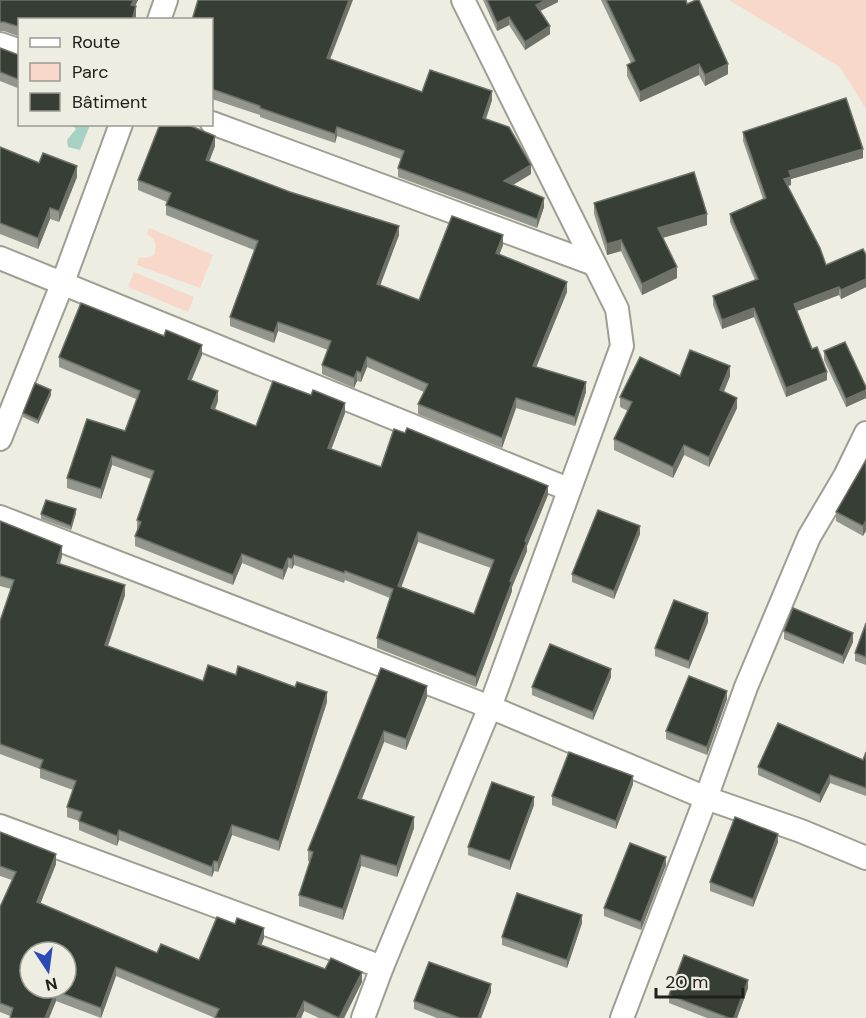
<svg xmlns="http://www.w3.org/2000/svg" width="866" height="1018" viewBox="0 0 866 1018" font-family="'DM Sans',sans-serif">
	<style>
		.green { fill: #f7d8cb }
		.water { fill: #a7d2c3 }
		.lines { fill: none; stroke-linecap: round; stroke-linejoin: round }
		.minor-casing { stroke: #9e9e92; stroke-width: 26 }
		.minor { stroke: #fff; stroke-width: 22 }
		.wall { fill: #92968c; fill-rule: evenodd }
		.shaded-wall { fill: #6e7269 }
		.building { fill: #373e36; stroke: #6e7269; stroke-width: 1.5; fill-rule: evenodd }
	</style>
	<rect width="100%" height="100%" fill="#edede1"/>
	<!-- green -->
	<g class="green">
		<path d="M 729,0 L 866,0 L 866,109 L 840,67 Z"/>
		<path d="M 149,228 L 213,255 L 200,288 L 137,265 L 139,257 L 146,258 L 154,255 C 157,244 156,240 147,234 Z"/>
		<path d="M 134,272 L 194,297 L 188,312 L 128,287 Z"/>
	</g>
	<!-- water -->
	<path class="water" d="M 72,125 L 90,125 L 80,150 L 68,147 L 67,140 L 76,129 Z"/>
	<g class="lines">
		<!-- minor casing -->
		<g class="minor-casing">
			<g id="minor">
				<path d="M 159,20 L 166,0"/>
				<path d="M 0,44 L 20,51"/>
				<path d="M 212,123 L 594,264"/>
				<path d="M 0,258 L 568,489"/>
				<path d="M 0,439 L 63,282 L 121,124"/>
				<path d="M 0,517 L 490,707 L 706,798 L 801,831 L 866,858"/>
				<path d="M 0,826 L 382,967"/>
				<path d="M 363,1018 L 382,967 L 490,707 L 622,346 L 617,309 L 463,0"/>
				<path d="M 622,1018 L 706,798 L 746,687 L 809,537 L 845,476 L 866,433"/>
			</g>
		</g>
		<!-- minor -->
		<use href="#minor" class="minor"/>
	</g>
	<!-- wall -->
	<g class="wall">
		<path d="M 0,0 L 138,0 L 135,6 L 136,16 L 135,20 L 20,20 L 20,37 L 4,31 L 0,31 Z"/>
		<path d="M 483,0 L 558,0 L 558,2 L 540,11 L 550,34 L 525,50 L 509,25 L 497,31 Z"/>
		<path d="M 601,0 L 686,0 L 687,4 L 728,74 L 705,86 L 699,75 L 640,102 L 627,76 L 627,65 L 631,63 Z"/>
		<path d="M 212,20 L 330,59 L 422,92 L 492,100 L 486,119 L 531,174 L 513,185 L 544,207 L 537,228 L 398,177 L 398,168 L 401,159 L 337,136 L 335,143 L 260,117 L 260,115 L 212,99 Z"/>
		<path d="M 0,48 L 16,54 L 20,55 L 20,89 L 0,81 Z"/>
		<path d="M 743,132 L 863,158 L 791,179 L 791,185 L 788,186 L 826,265 L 866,255 L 866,287 L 841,299 L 839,295 L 797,311 L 812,349 L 827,380 L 786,397 L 754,317 L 722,329 L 713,305 L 713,296 L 755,280 L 730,222 L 730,214 L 763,199 L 743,141 Z"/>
		<path d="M 215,146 L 209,161 L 399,235 L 380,285 L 419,300 L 503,245 L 499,255 L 567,292 L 536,367 L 586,392 L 575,426 L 516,408 L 502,448 L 418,414 L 418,404 L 424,392 L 367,367 L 361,382 L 357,381 L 354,388 L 322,374 L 322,365 L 328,350 L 278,331 L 274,343 L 230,326 L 230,317 L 254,250 L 166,215 L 166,205 L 167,202 L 138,190 L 138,180 Z"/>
		<path d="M 0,147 L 77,177 L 59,222 L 50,219 L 38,249 L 0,234 Z"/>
		<path d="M 594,203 L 707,225 L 663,238 L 677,278 L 642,295 L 621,251 L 607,255 L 594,214 Z"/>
		<path d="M 164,336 L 202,355 L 191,380 L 218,401 L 215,410 L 256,426 L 345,413 L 331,449 L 381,467 L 548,495 L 527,546 L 527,551 L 512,587 L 512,591 L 476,687 L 377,648 L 377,638 L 390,598 L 345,580 L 344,583 L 294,565 L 292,569 L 288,567 L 283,580 L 242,563 L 233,585 L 135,546 L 135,536 L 138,530 L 137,530 L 137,520 L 151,479 L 112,465 L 101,499 L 67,488 L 67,478 L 125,431 L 136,399 L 59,367 L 59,357 ZM 418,542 L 491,568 L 474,614 L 401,587 Z"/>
		<path d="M 824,351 L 866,387 L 866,398 L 846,407 L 824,360 Z"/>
		<path d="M 680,376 L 730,376 L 724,392 L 737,408 L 709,467 L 684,455 L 673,478 L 614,450 L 614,439 L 628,411 L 620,407 L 620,397 Z"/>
		<path d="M 51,395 L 38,424 L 23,417 L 23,413 Z"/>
		<path d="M 866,460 L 863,536 L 836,521 L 836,512 Z"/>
		<path d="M 76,513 L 71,530 L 41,519 L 41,514 Z"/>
		<path d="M 0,521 L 62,556 L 60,564 L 125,595 L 108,646 L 203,681 L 236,675 L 327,702 L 279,851 L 232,835 L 218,872 L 214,871 L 212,877 L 119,840 L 117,846 L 79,830 L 79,821 L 67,817 L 67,807 L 73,790 L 40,778 L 40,769 L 0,754 L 0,621 L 11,589 L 0,586 Z"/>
		<path d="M 640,534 L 614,599 L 572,582 L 572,574 Z"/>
		<path d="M 708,622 L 689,669 L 655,656 L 655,648 Z"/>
		<path d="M 866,623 L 866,665 L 855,661 L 855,653 Z"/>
		<path d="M 784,631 L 853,642 L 843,664 L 784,639 Z"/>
		<path d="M 381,668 L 427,697 L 406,750 L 384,742 L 361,800 L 414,828 L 397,877 L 361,866 L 343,920 L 299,906 L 299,895 L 310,862 L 308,861 L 308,850 Z"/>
		<path d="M 611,677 L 593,720 L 532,695 L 532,687 Z"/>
		<path d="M 727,699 L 707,755 L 666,739 L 666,731 Z"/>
		<path d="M 866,752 L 866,796 L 830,783 L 820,803 L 758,775 L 758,767 L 863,760 Z"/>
		<path d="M 633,784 L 616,829 L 552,805 L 552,796 Z"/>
		<path d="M 534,805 L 510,870 L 468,855 L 468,847 Z"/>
		<path d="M 0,832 L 56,864 L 40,904 L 157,953 L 199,960 L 264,938 L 261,945 L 362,982 L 344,1018 L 319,1018 L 304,1011 L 301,1018 L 215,1018 L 116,976 L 101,1018 L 56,1001 L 49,1018 L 10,1018 L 10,1016 L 0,1012 L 0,907 L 12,880 L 0,876 Z"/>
		<path d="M 778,842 L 753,907 L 710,891 L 710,882 Z"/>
		<path d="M 666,865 L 641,930 L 604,916 L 604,908 Z"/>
		<path d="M 582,923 L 567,968 L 502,945 L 502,937 Z"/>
		<path d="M 748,988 L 737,1018 L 707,1018 L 669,1003 L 669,995 Z"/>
		<path d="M 491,992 L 481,1018 L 437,1018 L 414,1009 L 414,1001 Z"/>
	</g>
	<!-- shaded-wall -->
	<g class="shaded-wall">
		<path d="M 134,0 L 138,0 L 131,14 L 131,5 Z"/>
		<path d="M 349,0 L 353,0 L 327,67 L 327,58 Z"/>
		<path d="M 546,0 L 558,0 L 558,2 L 536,13 L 536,5 Z"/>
		<path d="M 136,6 L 136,16 L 135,20 L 132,20 Z"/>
		<path d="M 509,17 L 509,25 L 497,31 L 497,23 Z"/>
		<path d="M 550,26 L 550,34 L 525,50 L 525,42 Z"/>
		<path d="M 699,64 L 699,75 L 640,102 L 640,92 Z"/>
		<path d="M 728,64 L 728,74 L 705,86 L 705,75 Z"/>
		<path d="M 492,91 L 492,100 L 483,127 L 483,118 Z"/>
		<path d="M 337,127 L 337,136 L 335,143 L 335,134 Z"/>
		<path d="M 215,136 L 215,146 L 206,170 L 206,160 Z"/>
		<path d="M 863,149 L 863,158 L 791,179 L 791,185 L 784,187 L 784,179 L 789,171 Z"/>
		<path d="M 531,165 L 531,174 L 504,190 L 504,181 Z"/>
		<path d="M 77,166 L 77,177 L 59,222 L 59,211 Z"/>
		<path d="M 544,198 L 544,207 L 537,228 L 537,219 Z"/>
		<path d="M 50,208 L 50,219 L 38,249 L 38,238 Z"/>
		<path d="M 707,214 L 707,225 L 658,239 L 658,228 Z"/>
		<path d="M 399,226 L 399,235 L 377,294 L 377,284 Z"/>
		<path d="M 503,235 L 503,245 L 496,263 L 496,253 Z"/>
		<path d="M 621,240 L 621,251 L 607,255 L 607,244 Z"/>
		<path d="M 677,267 L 677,278 L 642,295 L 642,284 Z"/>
		<path d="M 866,279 L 866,287 L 841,299 L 841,290 Z"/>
		<path d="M 567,282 L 567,292 L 533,375 L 533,366 Z"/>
		<path d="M 839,287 L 839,295 L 794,312 L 794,304 Z"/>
		<path d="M 754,308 L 754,317 L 722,329 L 722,320 Z"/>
		<path d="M 278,322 L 278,331 L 274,343 L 274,333 Z"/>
		<path d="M 202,345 L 202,355 L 188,389 L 188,379 Z"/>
		<path d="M 367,357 L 367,367 L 361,382 L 361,373 Z"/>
		<path d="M 730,366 L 730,376 L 720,400 L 720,390 Z"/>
		<path d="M 357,371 L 357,381 L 354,388 L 354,378 Z"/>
		<path d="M 827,372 L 827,380 L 786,397 L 786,388 Z"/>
		<path d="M 586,382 L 586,392 L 575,426 L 575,417 Z"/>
		<path d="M 51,390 L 51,395 L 38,424 L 38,420 Z"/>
		<path d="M 866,390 L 866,398 L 846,407 L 846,399 Z"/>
		<path d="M 218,391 L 218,401 L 211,418 L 211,408 Z"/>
		<path d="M 516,398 L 516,408 L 502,448 L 502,438 Z"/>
		<path d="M 737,398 L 737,408 L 709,467 L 709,457 Z"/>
		<path d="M 345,403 L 345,413 L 328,458 L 328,448 Z"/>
		<path d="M 684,445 L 684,455 L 673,478 L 673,467 Z"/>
		<path d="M 112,456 L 112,465 L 101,499 L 101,489 Z"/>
		<path d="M 548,486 L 548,495 L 527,546 L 527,551 L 512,587 L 512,591 L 476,687 L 476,677 L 525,541 Z"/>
		<path d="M 76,509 L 76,513 L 71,530 L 71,526 Z"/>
		<path d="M 866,521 L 866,531 L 863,536 L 863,526 Z"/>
		<path d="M 640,526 L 640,534 L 614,599 L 614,591 Z"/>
		<path d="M 418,532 L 418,542 L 398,596 L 398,586 Z"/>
		<path d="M 62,546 L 62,556 L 57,573 L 57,563 Z"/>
		<path d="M 242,554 L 242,563 L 233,585 L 233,575 Z"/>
		<path d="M 294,555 L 294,565 L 292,569 L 292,559 Z"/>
		<path d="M 288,558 L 288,567 L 283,580 L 283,570 Z"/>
		<path d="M 125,585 L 125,595 L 105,654 L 105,645 Z"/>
		<path d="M 708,613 L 708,622 L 689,669 L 689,661 Z"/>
		<path d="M 853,633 L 853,642 L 843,664 L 843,656 Z"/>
		<path d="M 611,669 L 611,677 L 593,720 L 593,712 Z"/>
		<path d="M 427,686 L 427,697 L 406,750 L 406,739 Z"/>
		<path d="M 727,691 L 727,699 L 707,755 L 707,747 Z"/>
		<path d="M 327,692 L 327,702 L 279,851 L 279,841 Z"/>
		<path d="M 384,731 L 384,742 L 358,809 L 358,798 Z"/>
		<path d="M 830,775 L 830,783 L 820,803 L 820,795 Z"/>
		<path d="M 633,776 L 633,784 L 616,829 L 616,821 Z"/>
		<path d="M 534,797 L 534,805 L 510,870 L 510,861 Z"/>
		<path d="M 414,817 L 414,828 L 397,877 L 397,866 Z"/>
		<path d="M 232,825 L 232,835 L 218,872 L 218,862 Z"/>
		<path d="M 119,830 L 119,840 L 117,846 L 117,836 Z"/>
		<path d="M 778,834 L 778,842 L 753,907 L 753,899 Z"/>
		<path d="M 56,854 L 56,864 L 37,912 L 37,902 Z"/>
		<path d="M 361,855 L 361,866 L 343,920 L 343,909 Z"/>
		<path d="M 666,857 L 666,865 L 641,930 L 641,922 Z"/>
		<path d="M 214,861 L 214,871 L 212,877 L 212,867 Z"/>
		<path d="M 582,915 L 582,923 L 567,968 L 567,960 Z"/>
		<path d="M 264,928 L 264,938 L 258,954 L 258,944 Z"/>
		<path d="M 116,967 L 116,976 L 101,1018 L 101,1008 Z"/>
		<path d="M 362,972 L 362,982 L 344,1018 L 339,1018 Z"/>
		<path d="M 748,980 L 748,988 L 737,1018 L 734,1018 Z"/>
		<path d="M 491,984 L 491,992 L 481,1018 L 478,1018 Z"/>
		<path d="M 56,991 L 56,1001 L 49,1018 L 45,1018 Z"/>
		<path d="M 304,1001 L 304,1011 L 301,1018 L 296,1018 Z"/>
	</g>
	<!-- building -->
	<g class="building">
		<path d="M 0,0 L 134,0 L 131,5 L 136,6 L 132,20 L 20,20 L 20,27 L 4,22 L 0,22 Z"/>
		<path d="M 198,0 L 349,0 L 327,58 L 422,92 L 430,70 L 492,91 L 483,118 L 509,127 L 531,165 L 504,181 L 544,198 L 537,219 L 398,168 L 404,151 L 337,127 L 335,134 L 260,108 L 260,106 L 212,89 L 212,20 L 192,20 Z"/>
		<path d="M 487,0 L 546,0 L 536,5 L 550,26 L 525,42 L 509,17 L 497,23 Z"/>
		<path d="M 606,0 L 686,0 L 687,4 L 696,0 L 699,0 L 728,64 L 705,75 L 699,64 L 640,92 L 627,65 L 635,61 Z"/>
		<path d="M 0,48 L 16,54 L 20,55 L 20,80 L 0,72 Z"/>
		<path d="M 846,98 L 863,149 L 789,171 L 791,177 L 784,179 L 820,248 L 826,265 L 863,249 L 866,255 L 866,279 L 841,290 L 839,287 L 794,304 L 812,349 L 817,347 L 827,372 L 786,388 L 754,308 L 722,320 L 713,296 L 758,279 L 730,214 L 766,198 L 743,132 Z"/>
		<path d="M 160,124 L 186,124 L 215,136 L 206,160 L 290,192 L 399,226 L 377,284 L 419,300 L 452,216 L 503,235 L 496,253 L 567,282 L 533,366 L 586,382 L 575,417 L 516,398 L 502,438 L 418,404 L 428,384 L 367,357 L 361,373 L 357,371 L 354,378 L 322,365 L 331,341 L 278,322 L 274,333 L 230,317 L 258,241 L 166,205 L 171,193 L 138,180 Z"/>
		<path d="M 0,147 L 39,163 L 43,153 L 77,166 L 59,211 L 50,208 L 38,238 L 0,223 Z"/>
		<path d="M 694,172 L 707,214 L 658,228 L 677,267 L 642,284 L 621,240 L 607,244 L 594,203 Z"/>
		<path d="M 81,303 L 164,336 L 166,330 L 202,345 L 188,379 L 218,391 L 211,408 L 256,426 L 273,381 L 311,395 L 313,390 L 345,403 L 328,448 L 381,467 L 394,429 L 405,433 L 407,428 L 548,486 L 525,541 L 527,542 L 510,581 L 512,582 L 476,677 L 377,638 L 393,589 L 345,571 L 344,573 L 294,555 L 292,559 L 288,558 L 283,570 L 242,554 L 233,575 L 135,536 L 141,522 L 137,520 L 154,471 L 112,456 L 101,489 L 67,478 L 87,419 L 125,431 L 140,391 L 59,357 ZM 418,532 L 494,560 L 474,614 L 398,586 Z"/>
		<path d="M 845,342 L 866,387 L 866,390 L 846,399 L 824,351 Z"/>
		<path d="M 690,350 L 730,366 L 720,390 L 737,398 L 709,457 L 684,445 L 673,467 L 614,439 L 632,402 L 620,397 L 640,357 L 680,376 Z"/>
		<path d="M 35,383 L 51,390 L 38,420 L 23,413 Z"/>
		<path d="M 866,460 L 866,521 L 863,526 L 836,512 Z"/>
		<path d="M 46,500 L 76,509 L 71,526 L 41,514 Z"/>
		<path d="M 598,510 L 640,526 L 614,591 L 572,574 Z"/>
		<path d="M 0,521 L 62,546 L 57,563 L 125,585 L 105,645 L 203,681 L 208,665 L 236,675 L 238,666 L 295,687 L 297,682 L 327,692 L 279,841 L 232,825 L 218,862 L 214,861 L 212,867 L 119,830 L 117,836 L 79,821 L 82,812 L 67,807 L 76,781 L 40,768 L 43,760 L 0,744 L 0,621 L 14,580 L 0,576 Z"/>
		<path d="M 674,600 L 708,613 L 689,661 L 655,648 Z"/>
		<path d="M 793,608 L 853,633 L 843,656 L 784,631 Z"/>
		<path d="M 866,623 L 866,657 L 855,653 Z"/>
		<path d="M 550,644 L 611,669 L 593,712 L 532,687 Z"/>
		<path d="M 381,668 L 427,686 L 406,739 L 384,731 L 358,798 L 414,817 L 397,866 L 361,855 L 343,909 L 299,895 L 313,852 L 308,850 Z"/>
		<path d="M 689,676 L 727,691 L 707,747 L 666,731 Z"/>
		<path d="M 778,723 L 863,760 L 866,752 L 866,788 L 830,775 L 820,795 L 758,767 Z"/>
		<path d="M 569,752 L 633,776 L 616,821 L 552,796 Z"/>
		<path d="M 492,782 L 534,797 L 510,861 L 468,847 Z"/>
		<path d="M 735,817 L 778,834 L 753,899 L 710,882 Z"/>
		<path d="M 0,832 L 56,854 L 37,902 L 157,953 L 161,944 L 199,960 L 217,917 L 235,924 L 237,918 L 264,928 L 258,944 L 325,969 L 331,958 L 362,972 L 339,1018 L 304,1001 L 296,1018 L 215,1018 L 219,1009 L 116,967 L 101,1008 L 56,991 L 45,1018 L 10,1018 L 13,1008 L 0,1003 L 0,907 L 16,872 L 0,866 ZM 30,952 L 66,952 L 66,988 L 30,988 Z"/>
		<path d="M 630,843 L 666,857 L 641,922 L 604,908 Z"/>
		<path d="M 517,893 L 582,915 L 567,960 L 502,937 Z"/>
		<path d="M 684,955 L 748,980 L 734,1018 L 729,1018 L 669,995 Z"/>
		<path d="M 429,962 L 491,984 L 478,1018 L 460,1018 L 414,1001 Z"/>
	</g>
	<!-- legend -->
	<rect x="18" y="18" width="195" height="108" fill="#edede1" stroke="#9b9b92" stroke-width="1.5"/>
	<rect x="30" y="38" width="30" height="9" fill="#ffffff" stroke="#9b9b92" stroke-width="1.5"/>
	<text x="72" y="48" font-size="18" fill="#21211c">Route</text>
	<rect x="30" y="63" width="30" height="18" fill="#f7d8cb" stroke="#9b9b92" stroke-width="1.5"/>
	<text x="72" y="78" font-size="18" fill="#21211c">Parc</text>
	<rect x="30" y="93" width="30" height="18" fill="#373e36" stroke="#9b9b92" stroke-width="1.5"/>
	<text x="72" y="108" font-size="18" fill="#21211c">Bâtiment</text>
	<!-- north arrow -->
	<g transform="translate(48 970) rotate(167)"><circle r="28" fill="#edede1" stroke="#9b9b92" stroke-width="1.5"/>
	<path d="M0-4.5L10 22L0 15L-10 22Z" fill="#2b49b9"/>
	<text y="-9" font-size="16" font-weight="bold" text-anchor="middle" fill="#21211c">N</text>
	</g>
	<!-- scale -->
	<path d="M656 988v9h87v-9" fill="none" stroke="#21211c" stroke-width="3"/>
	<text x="665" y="988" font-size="18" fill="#21211c" stroke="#edede1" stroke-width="4.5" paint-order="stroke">20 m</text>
</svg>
